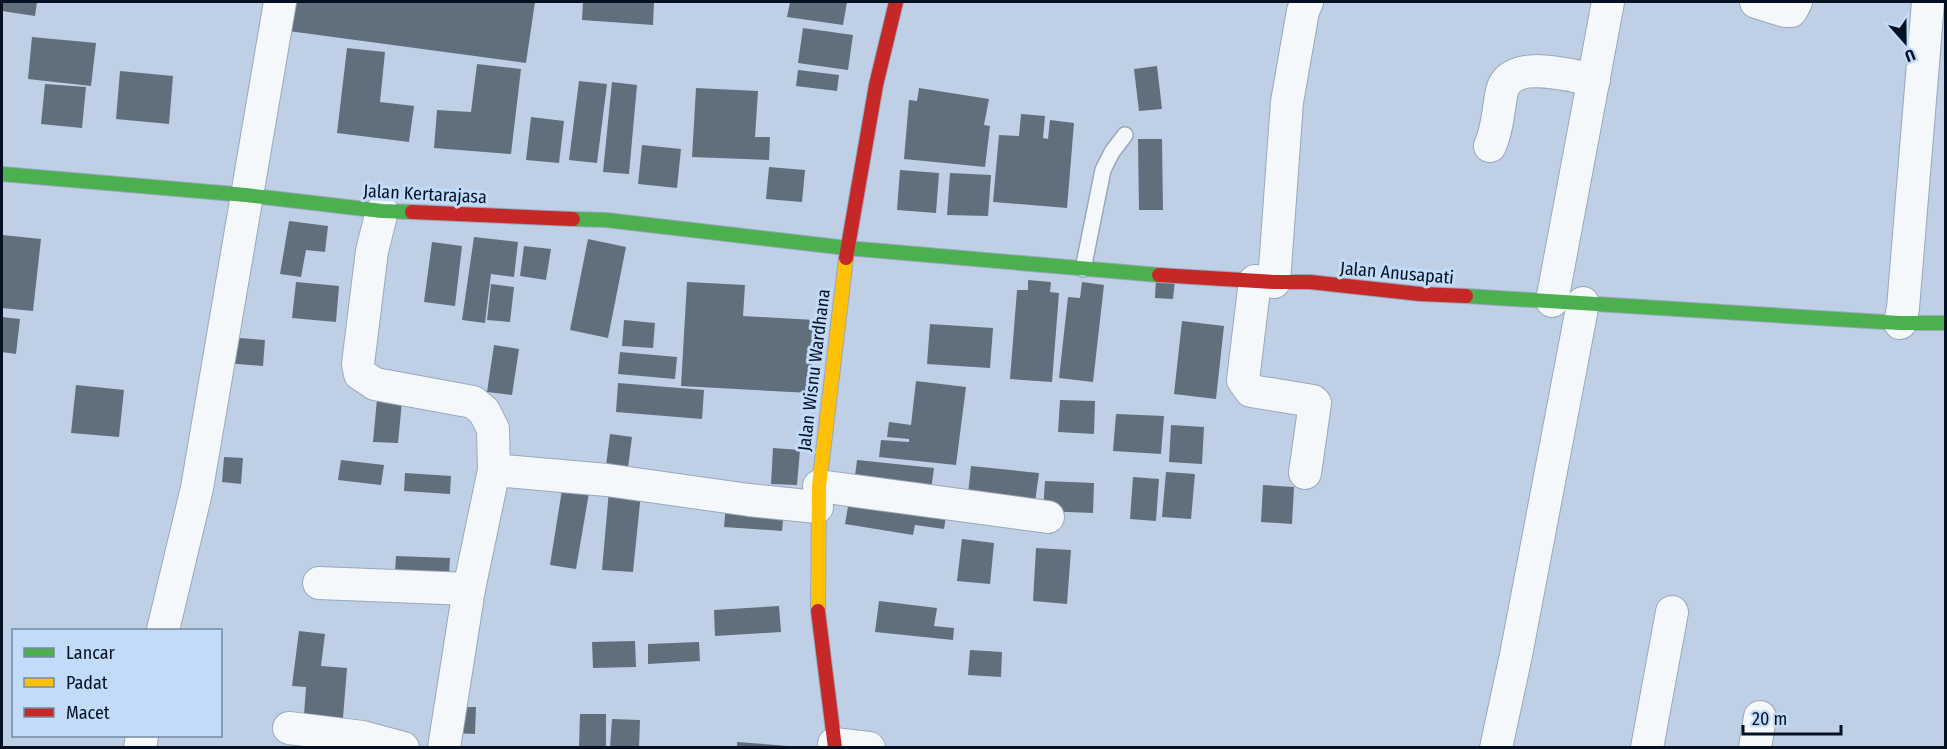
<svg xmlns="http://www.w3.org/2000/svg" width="1947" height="749" viewBox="0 0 1947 749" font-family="'Fira Sans Condensed',sans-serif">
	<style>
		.building { fill: #616f7c }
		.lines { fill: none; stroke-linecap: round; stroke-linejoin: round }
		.lane-casing { stroke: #99a8bb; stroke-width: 18 }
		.street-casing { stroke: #99a8bb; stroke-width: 34 }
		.fast-casing { stroke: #99a8bb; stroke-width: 16 }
		.slow-casing { stroke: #99a8bb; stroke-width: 16 }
		.jam-casing { stroke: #99a8bb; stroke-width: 16 }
		.lane { stroke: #f5f8fb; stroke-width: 15 }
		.street { stroke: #f5f8fb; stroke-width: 32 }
		.fast { stroke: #4caf50; stroke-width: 14 }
		.slow { stroke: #ffc107; stroke-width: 14 }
		.jam { stroke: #c62828; stroke-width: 14 }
		.labels { text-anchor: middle; stroke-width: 6; stroke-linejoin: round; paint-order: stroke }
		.street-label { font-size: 18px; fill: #041123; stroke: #c2dbf9 }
	</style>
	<rect width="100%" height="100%" fill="#bfd0e6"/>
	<!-- building -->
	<g class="building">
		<path d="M 2,2 L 37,2 L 35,16 L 2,11 Z"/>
		<path d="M 285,2 L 535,2 L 526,63 L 281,30 Z"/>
		<path d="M 583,2 L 654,2 L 653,25 L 582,20 Z"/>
		<path d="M 790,2 L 847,2 L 843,25 L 787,17 Z"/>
		<path d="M 803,28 L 853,35 L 848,70 L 798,63 Z"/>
		<path d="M 32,37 L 96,43 L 91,86 L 28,79 Z"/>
		<path d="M 347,48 L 385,52 L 380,102 L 414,106 L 409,142 L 337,133 Z"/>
		<path d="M 477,64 L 521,69 L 511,154 L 434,148 L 437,110 L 471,112 Z"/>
		<path d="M 1157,66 L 1162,109 L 1139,111 L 1134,69 Z"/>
		<path d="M 798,70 L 839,75 L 837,91 L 796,86 Z"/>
		<path d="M 120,71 L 173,76 L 169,124 L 116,119 Z"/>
		<path d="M 579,81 L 607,84 L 597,163 L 569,160 Z"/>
		<path d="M 612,82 L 637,85 L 629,174 L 603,172 Z"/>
		<path d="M 45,84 L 86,87 L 82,128 L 41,124 Z"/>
		<path d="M 696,88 L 758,91 L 755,137 L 770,137 L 769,160 L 692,157 Z"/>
		<path d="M 919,88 L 989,99 L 984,125 L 990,126 L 985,167 L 904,159 L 909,100 L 917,101 Z"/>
		<path d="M 1021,114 L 1045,116 L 1043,138 L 1048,139 L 1050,120 L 1074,123 L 1067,208 L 993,202 L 999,135 L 1019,136 Z"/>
		<path d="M 531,117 L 564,121 L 559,163 L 526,160 Z"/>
		<path d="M 1138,139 L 1162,139 L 1163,210 L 1139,210 Z"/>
		<path d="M 642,145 L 681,149 L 677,188 L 638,184 Z"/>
		<path d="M 769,167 L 805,170 L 802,202 L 766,199 Z"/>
		<path d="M 900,170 L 939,173 L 936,213 L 897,210 Z"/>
		<path d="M 950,173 L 991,175 L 988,216 L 947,215 Z"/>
		<path d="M 289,221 L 328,226 L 325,252 L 306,250 L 301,277 L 280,274 Z"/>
		<path d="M 2,235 L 41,239 L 33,311 L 2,308 Z"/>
		<path d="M 474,237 L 518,242 L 514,277 L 491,274 L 485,323 L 462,320 Z"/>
		<path d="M 588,239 L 626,247 L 608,338 L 570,330 Z"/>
		<path d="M 432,242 L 462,246 L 455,306 L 424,302 Z"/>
		<path d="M 524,246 L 551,249 L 546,280 L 520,276 Z"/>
		<path d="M 1156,279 L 1175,280 L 1173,299 L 1155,298 Z"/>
		<path d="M 1028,280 L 1051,282 L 1050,292 L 1059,293 L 1052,382 L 1010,379 L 1017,290 L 1028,290 Z"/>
		<path d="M 296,282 L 339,286 L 336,322 L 292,318 Z"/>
		<path d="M 687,282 L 745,285 L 743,316 L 815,320 L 810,393 L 681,386 Z"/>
		<path d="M 1082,282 L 1104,285 L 1093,382 L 1059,378 L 1068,297 L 1080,298 Z"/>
		<path d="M 491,284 L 514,287 L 510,322 L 487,320 Z"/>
		<path d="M 2,317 L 20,319 L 16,354 L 2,352 Z"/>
		<path d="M 624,320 L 655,323 L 653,348 L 622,346 Z"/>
		<path d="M 1182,321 L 1224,326 L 1216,399 L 1174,394 Z"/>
		<path d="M 930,324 L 993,328 L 990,368 L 927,364 Z"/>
		<path d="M 227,337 L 265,340 L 263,366 L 225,363 Z"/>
		<path d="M 494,345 L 519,349 L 512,395 L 487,392 Z"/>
		<path d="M 620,352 L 677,357 L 675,379 L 618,374 Z"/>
		<path d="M 916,381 L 966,387 L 956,465 L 879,457 L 881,440 L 909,442 L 909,439 L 887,437 L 889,422 L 911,425 Z"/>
		<path d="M 618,383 L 704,390 L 702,419 L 616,412 Z"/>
		<path d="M 76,385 L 124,390 L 119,437 L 71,433 Z"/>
		<path d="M 377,399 L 402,401 L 398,443 L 373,442 Z"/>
		<path d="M 1060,400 L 1095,401 L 1094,434 L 1058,432 Z"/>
		<path d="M 1116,414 L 1164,416 L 1161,454 L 1113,451 Z"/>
		<path d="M 1171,425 L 1204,427 L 1202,464 L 1169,462 Z"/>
		<path d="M 610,434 L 632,437 L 628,468 L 606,466 Z"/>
		<path d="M 773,448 L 800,450 L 797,485 L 771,484 Z"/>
		<path d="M 224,457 L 243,458 L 241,484 L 222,482 Z"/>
		<path d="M 341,460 L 384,465 L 381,485 L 338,480 Z"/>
		<path d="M 857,460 L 934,468 L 930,497 L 882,490 L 884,478 L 855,476 Z"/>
		<path d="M 971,466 L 1039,473 L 1034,510 L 967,503 Z"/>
		<path d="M 1166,472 L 1195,474 L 1191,519 L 1162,517 Z"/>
		<path d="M 405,473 L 451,476 L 450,494 L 404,491 Z"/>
		<path d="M 564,477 L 591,481 L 576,569 L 550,565 Z"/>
		<path d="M 1133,477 L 1159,479 L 1156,521 L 1130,519 Z"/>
		<path d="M 1045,481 L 1094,483 L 1093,513 L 1043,511 Z"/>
		<path d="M 1263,485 L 1294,487 L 1292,524 L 1261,522 Z"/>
		<path d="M 609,490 L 641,493 L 633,572 L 602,570 Z"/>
		<path d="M 850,495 L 947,510 L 944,529 L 915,525 L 913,535 L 845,524 Z"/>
		<path d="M 726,504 L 784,509 L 782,531 L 724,527 Z"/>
		<path d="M 962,539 L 994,543 L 990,584 L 957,581 Z"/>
		<path d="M 1036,548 L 1071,550 L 1067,604 L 1033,601 Z"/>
		<path d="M 396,556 L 450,558 L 449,574 L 395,572 Z"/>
		<path d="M 879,601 L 937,608 L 934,626 L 954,628 L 953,640 L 875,632 Z"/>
		<path d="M 779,606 L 781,632 L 715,636 L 714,610 Z"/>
		<path d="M 299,631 L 325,634 L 321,666 L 347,668 L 343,718 L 304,715 L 306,687 L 292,686 Z"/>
		<path d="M 635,641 L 636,667 L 593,668 L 592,642 Z"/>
		<path d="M 699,642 L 700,661 L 648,664 L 648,644 Z"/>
		<path d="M 970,650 L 1002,652 L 1001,677 L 968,675 Z"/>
		<path d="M 456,707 L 476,707 L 475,734 L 455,733 Z"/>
		<path d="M 580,714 L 606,714 L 606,748 L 579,748 Z"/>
		<path d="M 612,719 L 640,720 L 639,748 L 610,748 Z"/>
		<path d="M 737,742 L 788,746 L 788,748 L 737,748 Z"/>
	</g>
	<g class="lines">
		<!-- lane casing -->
		<g class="lane-casing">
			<path id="lane" d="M 1083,269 L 1103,170 L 1112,152 L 1125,135"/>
		</g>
		<!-- street casing -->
		<g class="street-casing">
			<g id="street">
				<path d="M 1756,2 L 1785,11 L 1791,11 L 1796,2"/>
				<path d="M 1490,146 C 1498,129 1498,109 1502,91 C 1510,57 1571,76 1594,80"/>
				<path d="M 382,211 L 372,251 L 358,364 L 360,374 L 375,384 L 473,402 L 484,411 L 493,429 L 494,470 L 469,589 L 444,748"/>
				<path d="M 1255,281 L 1243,380 L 1251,391 L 1313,401 L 1315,403 L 1305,473"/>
				<path d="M 1274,282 L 1287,102 L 1303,11 L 1307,2"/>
				<path d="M 1552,301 L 1608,2"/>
				<path d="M 1900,323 L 1903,308 L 1928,2"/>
				<path d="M 494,470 L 607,480 L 749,500 L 817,507"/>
				<path d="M 819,486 L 1048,517"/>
				<path d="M 319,583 L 469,589"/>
				<path d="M 163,630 L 197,488 L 280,2"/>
				<path d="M 289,728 L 362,737 L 403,748"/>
				<path d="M 834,744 L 869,748"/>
				<path d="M 140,748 L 142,736"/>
				<path d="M 1496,748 L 1516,655 L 1583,303"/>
				<path d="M 1647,748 L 1672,612"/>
				<path d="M 1755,748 L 1760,717"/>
			</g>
		</g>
		<!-- fast casing -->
		<g class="fast-casing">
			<g id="fast">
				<path d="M 2,174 L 246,195 L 382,211 L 412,212"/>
				<path d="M 573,219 L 606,220 L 847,248 L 1159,275"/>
				<path d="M 1466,296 L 1900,323 L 1946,323"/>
			</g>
		</g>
		<!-- slow casing -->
		<g class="slow-casing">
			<path id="slow" d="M 818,611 L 819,486 L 846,258"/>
		</g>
		<!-- jam casing -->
		<g class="jam-casing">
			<g id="jam">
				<path d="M 412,212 L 573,219"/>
				<path d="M 846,258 L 876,85 L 896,2"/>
				<path d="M 1159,275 L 1274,282 L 1310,282 L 1420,294 L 1466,296"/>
				<path d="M 818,611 L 835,748"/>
			</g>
		</g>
		<!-- lane -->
		<use href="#lane" class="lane"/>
		<!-- street -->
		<use href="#street" class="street"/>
		<!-- fast -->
		<use href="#fast" class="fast"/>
		<!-- slow -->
		<use href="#slow" class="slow"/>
		<!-- jam -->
		<use href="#jam" class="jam"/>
	</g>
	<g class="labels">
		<!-- street labels -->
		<g class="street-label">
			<text transform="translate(425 194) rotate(3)" y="6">Jalan Kertarajasa</text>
			<text transform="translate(1397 273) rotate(5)" y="6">Jalan Anusapati</text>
			<text transform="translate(814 370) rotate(-83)" y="6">Jalan Wisnu Wardhana</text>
		</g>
	</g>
	<!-- border -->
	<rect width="1947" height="749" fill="none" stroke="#041123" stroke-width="6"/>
	<!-- legend -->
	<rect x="12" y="629" width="210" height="108" fill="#c2dbf9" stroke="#768aa3" stroke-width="1.5"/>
	<rect x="24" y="648" width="30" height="9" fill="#4caf50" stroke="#768aa3" stroke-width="1.5"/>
	<text x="66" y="659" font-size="18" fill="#041123">Lancar</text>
	<rect x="24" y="678" width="30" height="9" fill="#ffc107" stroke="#768aa3" stroke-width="1.5"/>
	<text x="66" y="689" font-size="18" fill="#041123">Padat</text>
	<rect x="24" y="708" width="30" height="9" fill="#c62828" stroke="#768aa3" stroke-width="1.5"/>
	<text x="66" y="719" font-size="18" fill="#041123">Macet</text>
	<!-- north arrow -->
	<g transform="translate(1905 42) rotate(159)" stroke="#c2dbf9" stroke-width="4.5" paint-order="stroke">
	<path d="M0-4.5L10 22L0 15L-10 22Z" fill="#041123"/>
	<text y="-9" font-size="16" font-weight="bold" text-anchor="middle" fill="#041123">U</text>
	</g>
	<!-- scale -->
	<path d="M1743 725v9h98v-9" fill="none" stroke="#041123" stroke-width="3"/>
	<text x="1752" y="725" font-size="18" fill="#041123" stroke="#c2dbf9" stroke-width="4.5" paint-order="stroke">20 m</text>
</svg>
